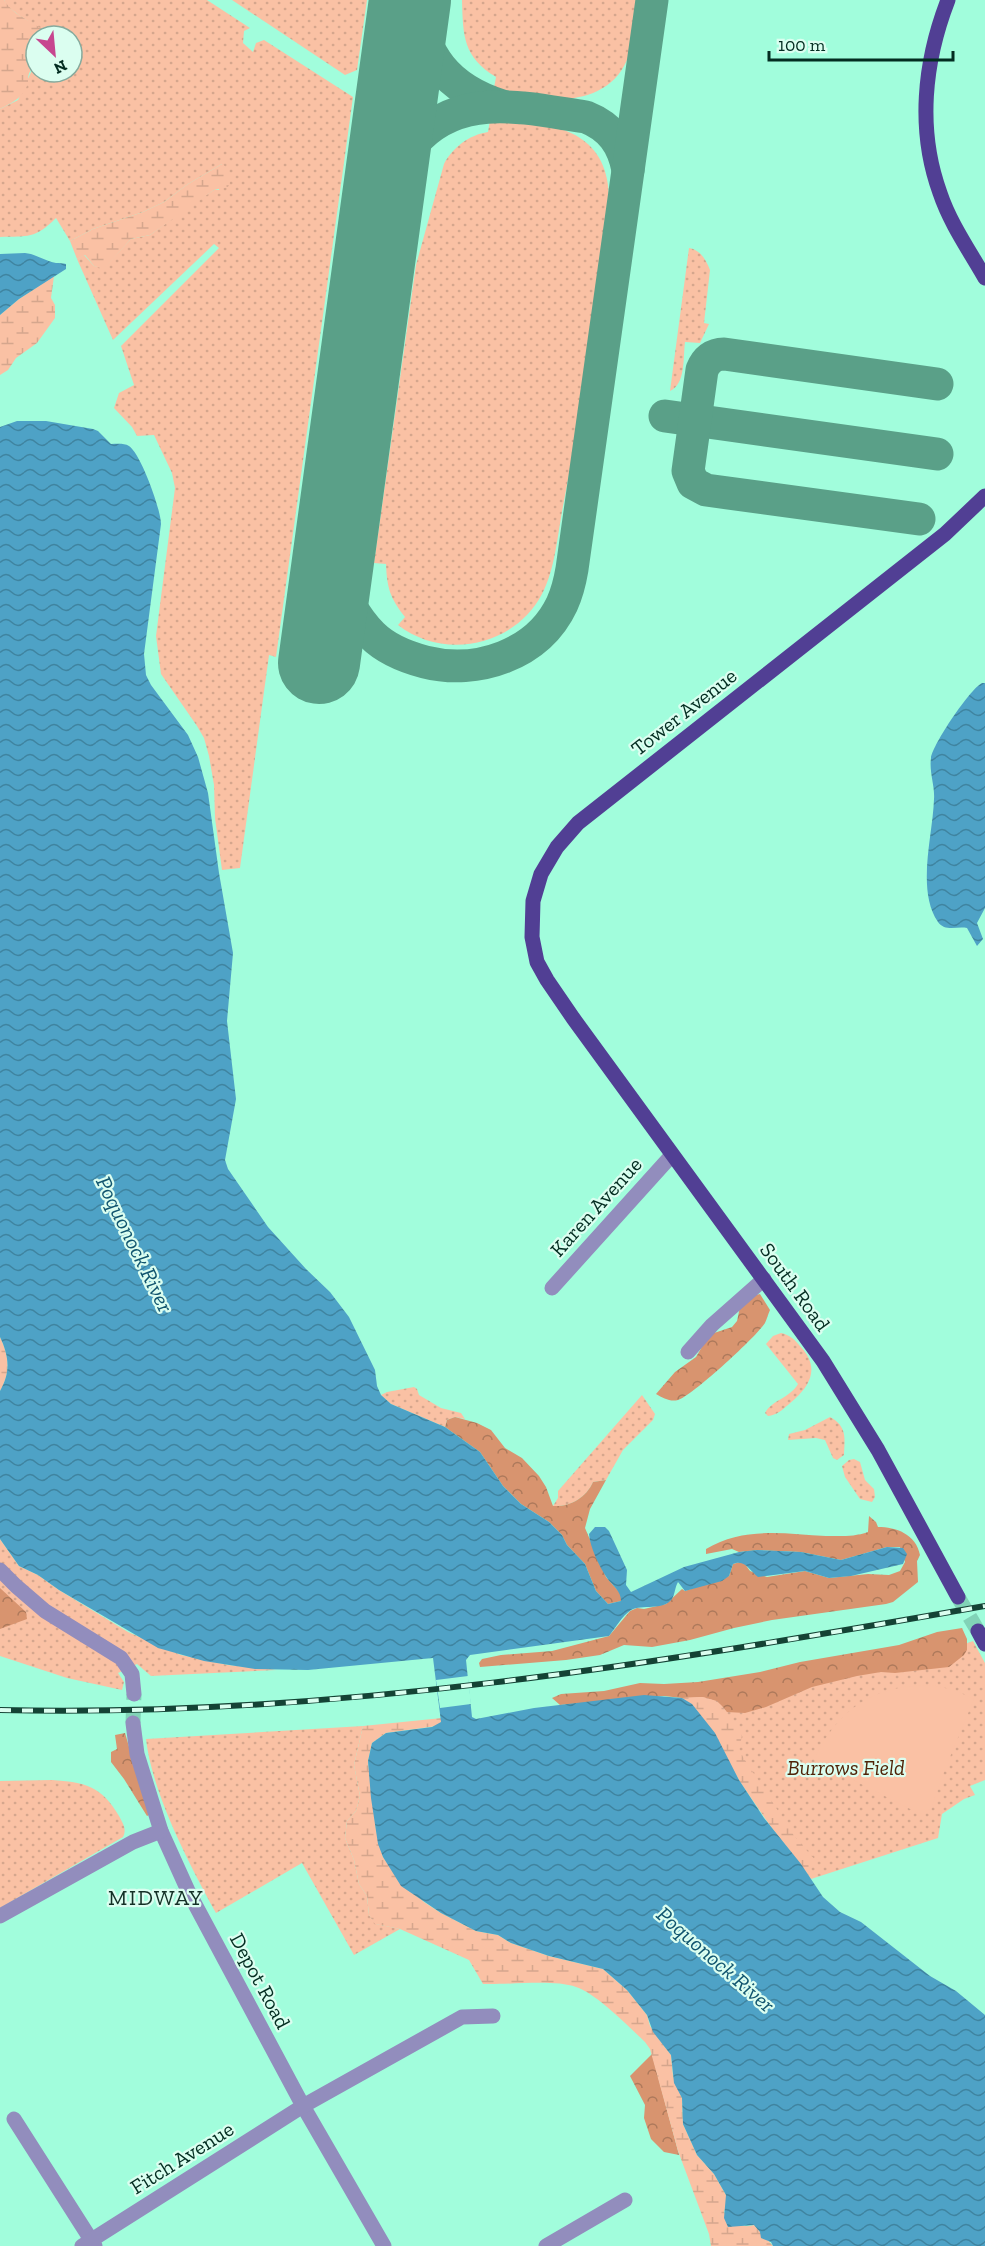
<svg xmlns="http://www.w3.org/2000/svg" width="985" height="2246" viewBox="0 0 985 2246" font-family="'Zilla Slab',serif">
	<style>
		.grass { fill: url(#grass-dots) }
		.forest { fill: url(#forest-crowns) }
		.wetland { fill: url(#wetland-marsh) }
		.garden { fill: #fac1a4 }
		.water { fill: url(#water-waves) }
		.pier { fill: #a1fddc }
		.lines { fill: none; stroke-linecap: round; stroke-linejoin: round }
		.taxiway { stroke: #5aa088; stroke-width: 33 }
		.runway { stroke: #5aa088; stroke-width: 82 }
		.minor-tunnel { stroke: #81d3b7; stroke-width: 15; stroke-dasharray: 15 8; stroke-linecap: butt }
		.major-tunnel { stroke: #81d3b7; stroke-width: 15; stroke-dasharray: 15 8; stroke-linecap: butt }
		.minor { stroke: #928dbd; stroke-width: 15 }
		.major { stroke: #513f94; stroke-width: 15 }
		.rail-casing { stroke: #144335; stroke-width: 6 }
		.rail { stroke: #dbfef0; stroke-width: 4; stroke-dasharray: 11; stroke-linecap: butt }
		.labels { text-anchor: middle; stroke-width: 4.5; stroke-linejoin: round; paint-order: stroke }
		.street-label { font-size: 21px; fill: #032d21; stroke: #dbfef0 }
		.park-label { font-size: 21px; font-style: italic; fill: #4f2307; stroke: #dbfef0 }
		.water-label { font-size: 22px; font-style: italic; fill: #11556f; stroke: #dbfef0 }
		.neighbourhood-label { font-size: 22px; letter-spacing: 1.5px; fill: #133026; stroke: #dbfef0 }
	</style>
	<defs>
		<pattern id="grass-dots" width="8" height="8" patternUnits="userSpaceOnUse" patternTransform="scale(1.5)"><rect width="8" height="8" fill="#fac1a4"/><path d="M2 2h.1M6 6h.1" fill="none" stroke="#d5a68d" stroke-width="1.8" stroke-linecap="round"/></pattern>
		<pattern id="forest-crowns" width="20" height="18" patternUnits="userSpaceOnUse" patternTransform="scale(1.5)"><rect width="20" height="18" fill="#d8946f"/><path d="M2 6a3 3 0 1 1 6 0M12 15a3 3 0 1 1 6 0" fill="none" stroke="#ad795b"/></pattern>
		<pattern id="wetland-marsh" width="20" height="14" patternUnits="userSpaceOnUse" patternTransform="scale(1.5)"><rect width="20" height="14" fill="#fac1a4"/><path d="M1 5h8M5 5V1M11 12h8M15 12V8" fill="none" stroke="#d5a68d"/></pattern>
		<pattern id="water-waves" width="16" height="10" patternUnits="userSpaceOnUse" patternTransform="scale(1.5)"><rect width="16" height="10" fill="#4ea2c6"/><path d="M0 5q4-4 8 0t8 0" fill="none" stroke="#3f84a0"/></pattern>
	</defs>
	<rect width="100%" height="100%" fill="#a1fddc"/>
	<!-- grass -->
	<g class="grass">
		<path d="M 4,0 L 207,0 L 250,28 L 244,31 L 243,43 L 253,52 L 256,43 L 264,40 L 353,97 L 276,657 L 269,655 L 240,868 L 222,870 L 215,818 L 214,785 L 209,756 L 204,738 L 197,726 L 161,674 L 156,636 L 175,488 L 172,473 L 154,435 L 137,436 L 132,427 L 114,408 L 119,393 L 134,385 L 121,346 L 219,248 L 214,244 L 113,340 L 77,259 L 84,255 L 94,266 L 104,268 L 131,239 L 150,235 L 192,204 L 214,190 L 219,190 L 222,164 L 188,184 L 164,202 L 143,212 L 93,229 L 70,241 L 56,218 C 35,239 28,236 0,237 L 0,109 L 18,100 L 33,68 L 36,67 L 36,72 L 72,72 L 72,36 L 51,36 L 20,16 L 7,6 Z"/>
		<path d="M 232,0 L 367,0 L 357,70 L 345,75 Z"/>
		<path d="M 462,0 L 638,0 C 636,20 635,41 627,60 C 605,111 537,103 494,88 L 496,77 C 463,57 463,36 462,0 Z"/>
		<path d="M 490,120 C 555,121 613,130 609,208 C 595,306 583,404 564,501 C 558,529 556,568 542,594 C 515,646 444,661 398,625 L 405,617 C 390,598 387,588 386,564 L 374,563 L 416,265 L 444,164 C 453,147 469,135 488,132 Z"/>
		<path d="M 689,248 C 701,250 706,260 710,270 L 704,323 L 709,324 L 700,343 L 685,342 C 683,357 686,384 670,391 Z"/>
		<path d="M 781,1333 C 790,1335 794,1339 800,1346 C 822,1369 809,1388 788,1405 C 782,1410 777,1415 768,1416 L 765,1413 C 772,1400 790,1398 798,1384 L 766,1344 L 773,1336 Z"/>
		<path d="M 414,1387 L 417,1389 L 419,1395 L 441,1408 L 461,1413 L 465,1419 L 455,1417 L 447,1420 L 445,1427 L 391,1404 L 381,1395 L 387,1392 Z"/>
		<path d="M 642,1395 L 655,1414 L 653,1420 L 623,1450 L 606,1480 L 593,1482 C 586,1498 570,1507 553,1506 L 558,1498 L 558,1491 Z"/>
		<path d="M 830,1417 C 847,1426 845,1438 844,1455 L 837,1460 L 833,1458 L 825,1440 L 816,1438 L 788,1440 L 789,1434 L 805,1430 Z"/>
		<path d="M 854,1459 L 860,1462 L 865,1480 L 874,1489 L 875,1497 L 872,1502 L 860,1499 L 845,1477 L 842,1466 L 849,1460 Z"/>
		<path d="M 0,1539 L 19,1566 L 38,1575 L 59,1590 L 128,1632 L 181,1655 L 228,1665 L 277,1670 L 151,1676 L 137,1664 L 118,1673 L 124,1682 L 122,1690 L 67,1678 L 0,1656 Z"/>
		<path d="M 973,1641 L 985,1663 L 985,1780 L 970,1786 L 975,1795 L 964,1799 L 942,1814 L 938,1838 L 811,1879 L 682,1698 L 954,1648 Z"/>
		<path d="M 363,1726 L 354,1765 L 360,1796 L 356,1811 L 347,1821 L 345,1838 L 354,1860 L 359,1884 L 367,1896 L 369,1915 L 376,1924 L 400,1929 L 354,1955 L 302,1863 L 216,1913 C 190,1866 152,1793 146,1739 Z"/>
		<path d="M 52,1780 C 84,1782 102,1786 119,1816 C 123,1824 127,1829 123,1837 L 0,1908 L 0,1781 Z"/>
	</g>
	<!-- forest -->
	<g class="forest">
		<path d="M 760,1294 L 770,1310 C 768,1314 767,1319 765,1323 C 757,1336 692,1396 678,1400 C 670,1402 663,1398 656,1394 L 675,1372 L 696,1357 L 706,1340 L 714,1333 L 732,1327 L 737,1321 L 740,1307 L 756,1295 Z"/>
		<path d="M 455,1417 L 477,1423 L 491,1430 L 505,1448 L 522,1458 L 539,1476 L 546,1487 L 553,1506 C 570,1507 586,1498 593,1482 L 606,1480 L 590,1509 L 585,1528 L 606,1577 L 621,1594 L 621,1601 L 608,1604 L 596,1591 L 585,1564 L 567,1545 L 562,1535 L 549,1522 L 521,1504 L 503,1486 L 480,1452 L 445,1427 L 447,1420 Z"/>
		<path d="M 869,1516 L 876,1522 L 878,1527 C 896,1527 916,1534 920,1555 L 917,1561 L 918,1582 L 893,1602 L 886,1604 L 772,1620 L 734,1628 L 690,1640 L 652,1647 L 624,1645 L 600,1655 L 566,1660 L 480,1667 L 479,1663 L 482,1659 L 501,1655 L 552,1651 L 609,1636 L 630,1611 L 637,1608 L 644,1609 L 666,1604 L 682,1589 L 685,1591 L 729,1576 L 733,1564 L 740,1562 L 745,1564 L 750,1571 L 767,1577 L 805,1571 L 829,1578 L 868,1574 L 889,1575 L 900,1571 L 905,1562 L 900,1547 L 887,1547 L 841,1560 L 801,1552 L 757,1550 L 739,1552 L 732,1549 L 706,1554 L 706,1549 C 744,1526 785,1534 826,1536 C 841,1536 854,1537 868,1532 Z"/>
		<path d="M 0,1588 L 26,1612 L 27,1619 L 0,1629 Z"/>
		<path d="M 962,1628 L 967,1639 L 967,1650 L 964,1655 L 949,1667 L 895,1673 L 881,1672 L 857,1676 L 812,1687 L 766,1707 L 745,1713 L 727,1712 L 717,1701 L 702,1697 L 682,1698 L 664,1696 L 560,1705 L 552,1698 L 561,1694 L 604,1691 L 640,1683 L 664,1684 L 698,1682 L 760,1672 L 800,1662 L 899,1645 L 937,1632 Z"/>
		<path d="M 125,1733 L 149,1815 L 147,1816 L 124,1779 L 111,1762 L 111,1752 L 117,1749 L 115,1735 Z"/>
		<path d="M 652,2054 L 678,2151 L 679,2155 L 664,2152 L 651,2139 L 644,2118 L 645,2105 L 630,2076 Z"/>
	</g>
	<!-- wetland -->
	<g class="wetland">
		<path d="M 0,0 L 4,0 C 15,18 36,22 51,36 L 36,36 L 36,67 L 32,68 C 29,73 28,75 28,82 C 25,97 12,103 0,109 Z"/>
		<path d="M 222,164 C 231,170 232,178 228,187 L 214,190 L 150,235 L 131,239 L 104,269 L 94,266 L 85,255 L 77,259 L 70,241 L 93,229 L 143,212 L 164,202 L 188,184 Z"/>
		<path d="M 54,276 L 51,298 L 55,305 L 55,318 L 37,343 L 16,358 L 8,370 L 0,375 L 0,315 L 19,299 Z"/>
		<path d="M 0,1337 C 9,1356 11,1372 0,1391 Z"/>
		<path d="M 702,1697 C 716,1700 727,1705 728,1720 L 737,1726 L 742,1736 L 739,1749 L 743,1757 L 795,1837 L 816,1861 L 806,1871 L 771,1827 L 740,1782 L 710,1726 L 697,1709 L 682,1698 Z"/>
		<path d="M 442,1718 L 441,1722 L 437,1726 L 386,1733 L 372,1743 L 368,1761 L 376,1830 L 383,1857 L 390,1867 L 424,1902 L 441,1913 L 476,1931 L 498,1935 L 511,1943 L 549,1956 L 603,1969 L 627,1990 L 647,2015 L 650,2026 L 671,2055 L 673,2076 L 682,2098 L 683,2124 L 697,2155 L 714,2174 L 726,2195 L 726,2205 L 724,2212 C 734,2222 740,2229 754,2225 L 773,2246 L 711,2246 L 709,2234 L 678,2151 L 650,2049 L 645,2042 C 629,2027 597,1994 576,1987 C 554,1979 509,1985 483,1984 L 469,1960 L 400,1929 L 375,1924 L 369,1915 L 367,1896 L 359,1884 L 354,1860 L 345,1838 L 347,1821 L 356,1811 L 360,1796 L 354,1765 L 363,1726 Z"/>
	</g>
	<!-- garden -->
	<path class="garden" d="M 931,1685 L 954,1690 L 974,1699 L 943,1774 L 931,1809 L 920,1814 L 814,1760 C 837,1709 874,1685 931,1685 Z"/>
	<!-- water -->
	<g class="water">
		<path d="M 25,253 C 36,254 45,261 56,263 C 59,263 63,263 66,264 L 66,269 L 19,299 L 0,315 L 0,254 Z"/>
		<path d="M 17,421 L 46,421 L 93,429 L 98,431 L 111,444 C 117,444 124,443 129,446 C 141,454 161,510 161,524 L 144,654 L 146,675 L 151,685 L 188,735 L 198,757 L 208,793 L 219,873 L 233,953 L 227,1021 L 236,1099 L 225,1160 L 228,1169 L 268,1227 L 306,1269 L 330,1292 L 349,1317 L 375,1370 L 377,1386 L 381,1395 L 391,1404 L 445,1427 L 480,1452 L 503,1486 L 521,1504 L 549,1522 L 562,1535 L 567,1545 L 585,1564 L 596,1591 L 608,1604 L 621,1601 C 621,1591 613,1586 607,1578 C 599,1566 590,1547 589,1534 L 595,1527 L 605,1527 L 609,1531 L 627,1570 L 626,1585 L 631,1592 L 684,1567 L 739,1552 L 757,1550 L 801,1552 L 841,1560 L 887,1547 L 903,1548 L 907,1554 L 903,1564 L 851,1576 L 829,1578 L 805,1571 L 758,1577 C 749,1570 745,1559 733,1564 L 729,1576 L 722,1581 L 685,1591 L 678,1582 C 675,1587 675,1594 672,1599 C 663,1611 642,1604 631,1610 C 622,1616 616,1627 609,1636 L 470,1655 L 466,1660 L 472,1717 L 476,1719 L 534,1708 L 644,1695 L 682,1698 L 692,1704 L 715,1733 L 739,1780 L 764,1818 L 801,1864 L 823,1897 L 840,1912 L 861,1922 L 930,1976 L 956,1991 L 985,2015 L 985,2246 L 773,2246 L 771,2242 L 761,2238 L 760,2232 L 754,2225 L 728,2227 L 724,2218 L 726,2195 L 714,2174 L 697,2155 L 683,2124 L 682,2098 L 674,2083 L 671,2055 L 653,2032 L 647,2015 L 627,1990 L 603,1969 L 549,1956 L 511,1943 L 498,1935 L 476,1931 L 441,1913 L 401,1886 L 383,1857 L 378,1844 L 371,1798 L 368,1761 L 372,1743 L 386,1733 L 432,1727 L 441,1722 L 433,1658 L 308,1670 L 255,1669 L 204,1661 L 158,1648 L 59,1590 L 38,1575 L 19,1566 L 0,1539 L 0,1391 C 11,1372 9,1356 0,1337 L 0,427 Z"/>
		<path d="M 982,683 L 985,683 L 985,908 L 977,923 L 983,939 L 977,946 L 967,928 C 957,926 945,932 938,922 C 916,890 933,835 934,799 C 935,786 929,772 931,758 C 933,744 970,689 982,683 Z"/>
	</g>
	<!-- pier -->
	<path class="pier" d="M 468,1676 L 471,1704 L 440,1708 L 436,1680 Z"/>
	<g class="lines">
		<!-- taxiway -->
		<g class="taxiway">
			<path d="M 412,0 C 425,56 445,88 502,106"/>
			<path d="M 385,181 C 396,166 406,150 419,137 C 465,91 529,109 586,117 C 611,127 623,144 628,170"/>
			<path d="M 665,416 L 937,454"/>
			<path d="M 919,519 L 706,490 L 693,483 L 688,471 L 702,370 C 706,360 713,354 724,354 L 937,384"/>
			<path d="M 331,568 C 342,592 354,617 372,635 C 386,649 406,657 425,662 C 477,675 538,655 562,604 C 567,593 570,581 572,569 L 652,0"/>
		</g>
		<!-- runway -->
		<path class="runway" d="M 319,663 L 410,0"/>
		<!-- minor-tunnel -->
		<path class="minor-tunnel" d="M 133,1723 L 134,1694"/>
		<!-- major-tunnel -->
		<path class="major-tunnel" d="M 958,1597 L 978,1631"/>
		<!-- minor -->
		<g class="minor">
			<path d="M 552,1288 L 672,1155"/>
			<path d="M 688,1352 L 712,1325 L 764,1279"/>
			<path d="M 0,1570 L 16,1586 L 45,1611 L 121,1658 L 132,1674 L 134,1694"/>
			<path d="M 133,1723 L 137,1754 L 161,1831 L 189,1893 L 303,2106 L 384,2246"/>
			<path d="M 0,1916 L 133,1842 L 161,1831"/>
			<path d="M 14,2119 L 95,2246"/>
			<path d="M 82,2246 L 303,2106 L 462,2017 L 493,2016"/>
			<path d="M 546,2246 L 625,2200"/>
		</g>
		<!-- major -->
		<g class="major">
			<path d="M 948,0 C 924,62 917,130 940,193 C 950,223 969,250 985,278"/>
			<path d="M 958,1597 L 878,1450 L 823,1361 L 573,1018 L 547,980 L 537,962 L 532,937 L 533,901 L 541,874 L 557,847 L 578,823 L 945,534 L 985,496"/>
			<path d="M 978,1631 L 985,1644"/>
		</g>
		<!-- rail casing -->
		<g class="rail-casing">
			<path id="rail" d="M 0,1710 C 332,1718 659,1663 985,1606"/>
		</g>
		<!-- rail -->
		<use href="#rail" class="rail"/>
	</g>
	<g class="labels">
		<!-- street labels -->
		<g class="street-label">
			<text transform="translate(684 712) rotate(-38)" y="7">Tower Avenue</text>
			<text transform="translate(596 1207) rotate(-48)" y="7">Karen Avenue</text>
			<text transform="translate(795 1287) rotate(54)" y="7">South Road</text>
			<text transform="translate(260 1981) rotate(62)" y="7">Depot Road</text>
			<text transform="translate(182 2158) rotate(-32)" y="7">Fitch Avenue</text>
		</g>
		<!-- park labels -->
		<g class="park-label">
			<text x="846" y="1775">Burrows Field</text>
		</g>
		<!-- water labels -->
		<g class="water-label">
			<text transform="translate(135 1244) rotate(64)" y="8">Poquonock River</text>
			<text transform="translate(716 1959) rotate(41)" y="8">Poquonock River</text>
		</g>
		<!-- neighbourhood labels -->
		<g class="neighbourhood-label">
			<text x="156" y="1905">MIDWAY</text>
		</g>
	</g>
	<!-- north arrow -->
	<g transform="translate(54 54) rotate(154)"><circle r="28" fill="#dbfef0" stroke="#85aa9d" stroke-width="1.5"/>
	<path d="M0-4.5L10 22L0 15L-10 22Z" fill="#c7468f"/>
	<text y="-9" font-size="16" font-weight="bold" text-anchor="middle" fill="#032d21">N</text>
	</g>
	<!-- scale -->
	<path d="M769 51v9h184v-9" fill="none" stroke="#032d21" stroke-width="3"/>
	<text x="778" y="51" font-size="18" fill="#032d21" stroke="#dbfef0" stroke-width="4.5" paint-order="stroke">100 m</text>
</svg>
